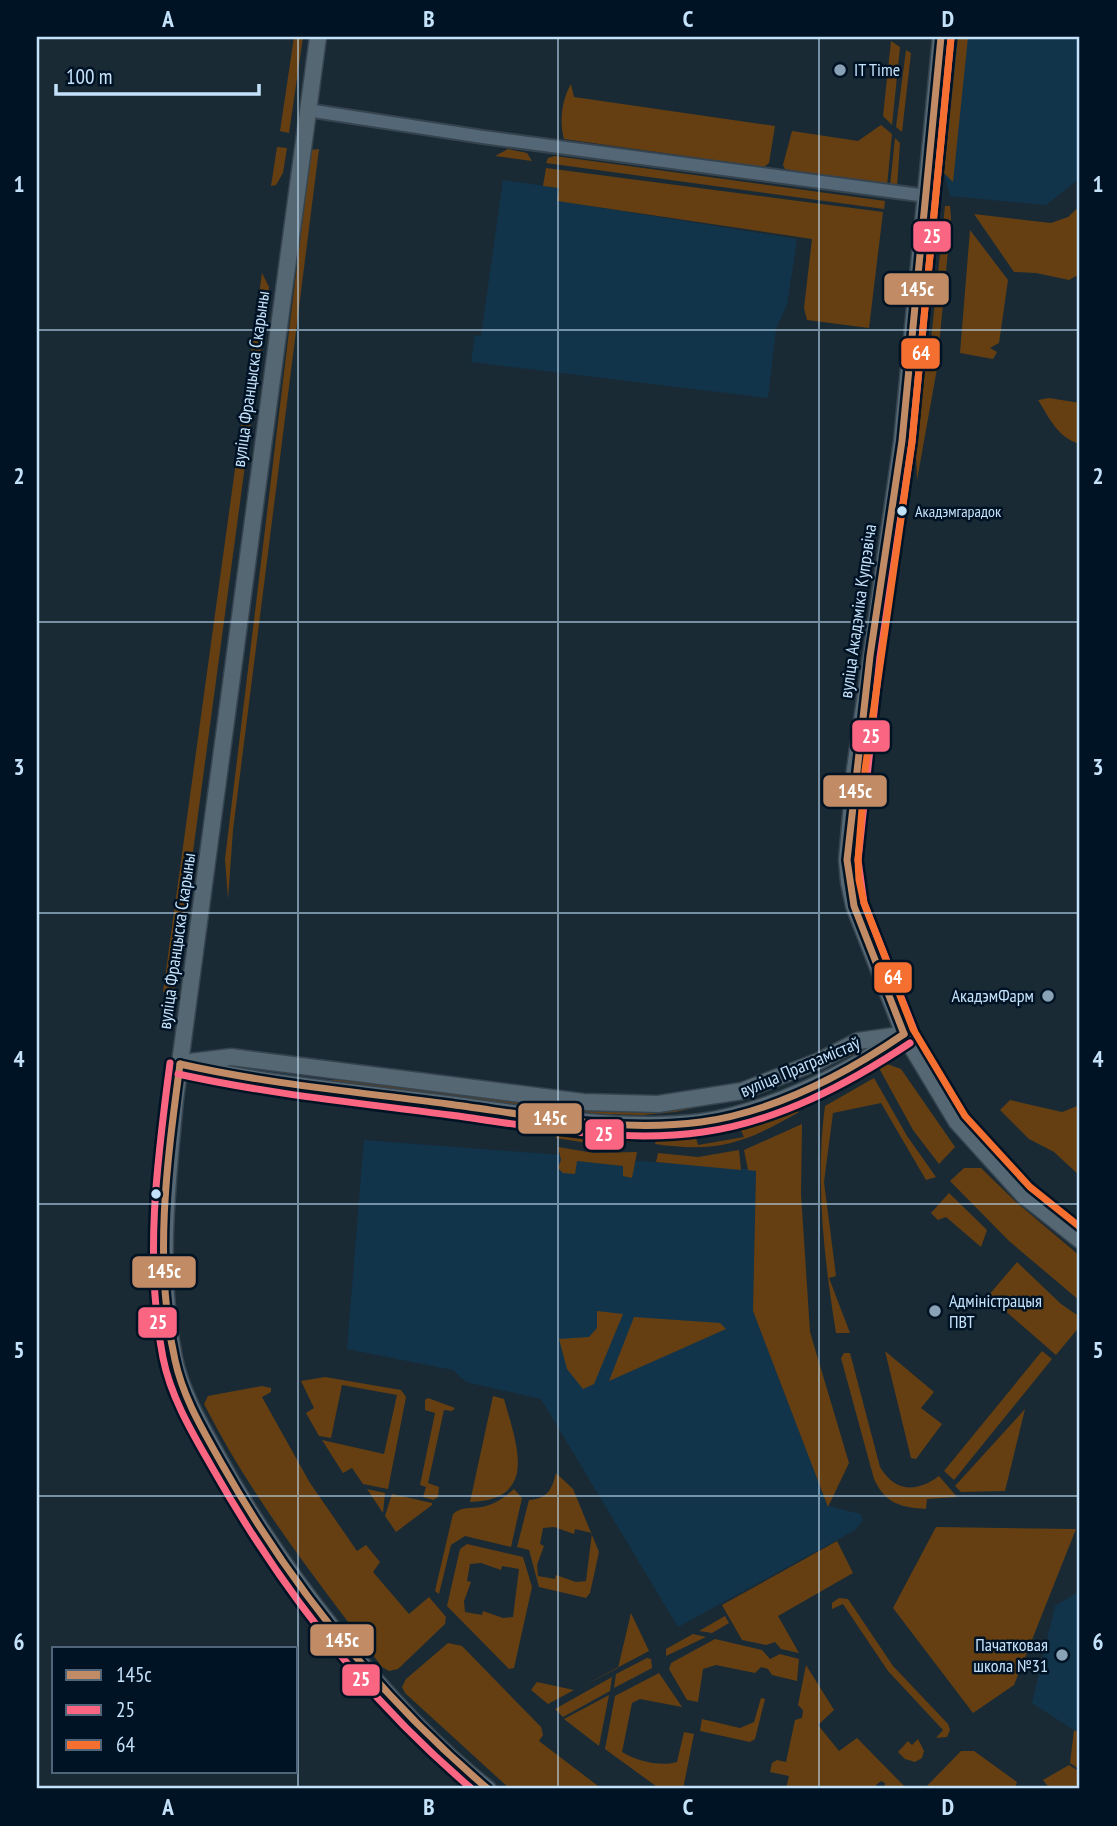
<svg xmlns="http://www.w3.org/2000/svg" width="1117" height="1826" viewBox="0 0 1117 1826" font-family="'PT Sans Narrow',sans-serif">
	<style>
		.built { fill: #12344b }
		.green { fill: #653f11; fill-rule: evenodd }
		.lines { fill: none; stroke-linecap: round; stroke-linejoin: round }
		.street-casing { stroke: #36444f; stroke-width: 16 }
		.secondary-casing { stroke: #36444f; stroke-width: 19 }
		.street { stroke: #546776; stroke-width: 12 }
		.secondary { stroke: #556772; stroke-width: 16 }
		.bus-1-casing { stroke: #001324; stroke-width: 12 }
		.bus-2-casing { stroke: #001324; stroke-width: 12 }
		.bus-3-casing { stroke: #001324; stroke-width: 12 }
		.bus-1 { stroke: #c18c65; stroke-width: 7 }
		.bus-2 { stroke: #fa6682; stroke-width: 7 }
		.bus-3 { stroke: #f46f30; stroke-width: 7 }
		.grid { fill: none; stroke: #c5e2fb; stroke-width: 2; stroke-opacity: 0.55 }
		.poi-dot { fill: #89a2b6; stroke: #001324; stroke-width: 2.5 }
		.bus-dot { fill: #c5e2fb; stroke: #001324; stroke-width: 2.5 }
		.labels { text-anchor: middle; stroke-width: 5; stroke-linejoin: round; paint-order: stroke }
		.bus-label { font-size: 16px; fill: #c5e2fb; stroke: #001324; text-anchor: start }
		.poi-label { font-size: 18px; fill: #c5e2fb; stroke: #001324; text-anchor: start }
		.street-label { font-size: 18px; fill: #c5e2fb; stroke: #001324 }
		.line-badge { stroke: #001324; stroke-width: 2.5 }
		.badge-label { font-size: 19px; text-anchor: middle; font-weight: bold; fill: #fff }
		.neatline { fill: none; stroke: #c5e2fb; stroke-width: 2.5 }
		.grid-label { font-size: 23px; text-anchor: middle; font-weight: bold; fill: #c5e2fb }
	</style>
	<rect width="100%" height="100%" fill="#192a35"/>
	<!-- built -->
	<g class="built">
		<path d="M 956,37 L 1080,37 L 1080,178 L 1046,205 L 950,196 L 944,173 Z"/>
		<path d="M 503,180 L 559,188 L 558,201 L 797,239 L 787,305 L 776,328 L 768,398 L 471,362 L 475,335 L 481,336 Z"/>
		<path d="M 364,1140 L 756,1170 L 753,1311 L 828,1506 L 860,1514 L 863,1520 L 855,1530 L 678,1627 L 541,1399 L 466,1382 L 453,1370 L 347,1349 Z"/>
		<path d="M 1080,1591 L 1080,1734 L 1032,1703 L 1055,1606 Z"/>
	</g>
	<!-- green -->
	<g class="green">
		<path d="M 294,37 L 303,37 L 289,133 L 280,131 Z"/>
		<path d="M 958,37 L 968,37 L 953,182 L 944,173 Z"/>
		<path d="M 891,41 L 900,47 L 892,125 L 883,116 Z"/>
		<path d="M 906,50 L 911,53 L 902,132 L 896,127 Z"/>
		<path d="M 571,84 L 574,97 L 775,126 L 769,163 L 764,167 L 564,139 C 559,122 562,99 571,84 Z"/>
		<path d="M 881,125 L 892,134 L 887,186 L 785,169 L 783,165 L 792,131 L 858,141 Z"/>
		<path d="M 895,138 L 900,143 L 897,187 L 890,186 Z"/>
		<path d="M 277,147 L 287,148 L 283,173 L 276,185 L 271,186 Z"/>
		<path d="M 319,149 L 233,830 L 228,899 L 225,859 L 311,150 Z"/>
		<path d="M 508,149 L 527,153 L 532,161 L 495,156 Z"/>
		<path d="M 555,156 L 885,201 L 884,209 L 546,163 L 548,158 Z"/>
		<path d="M 546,168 L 883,212 L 869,328 L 807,320 L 804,308 L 812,239 L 557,201 L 559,188 L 543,186 Z"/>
		<path d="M 945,206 L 950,206 L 951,218 L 939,346 L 931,340 Z"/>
		<path d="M 1080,206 L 1080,274 L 1069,280 L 1036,273 L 1014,272 L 974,214 L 1051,223 L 1068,217 Z"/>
		<path d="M 970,230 L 1008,280 L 999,343 L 990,348 L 997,352 L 993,359 L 960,353 Z"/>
		<path d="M 262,273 L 269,287 L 174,993 L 163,992 Z"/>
		<path d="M 935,362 L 938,363 L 917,480 L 915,429 L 924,366 Z"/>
		<path d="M 1049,398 L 1080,403 L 1080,444 C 1058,438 1050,419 1038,400 Z"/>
		<path d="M 856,1049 L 857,1053 L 759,1094 L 675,1112 L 643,1115 L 601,1114 L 354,1088 L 233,1068 L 320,1080 L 356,1080 L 674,1108 Z"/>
		<path d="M 887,1064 L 901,1069 L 955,1147 L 939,1164 L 913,1130 L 879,1068 Z"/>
		<path d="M 874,1078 L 907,1136 L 936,1177 L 926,1180 L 881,1103 L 833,1113 L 824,1182 L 836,1276 L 829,1278 L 850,1333 L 836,1333 C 824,1258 815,1181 825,1106 Z"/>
		<path d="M 1010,1100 L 1062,1112 L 1080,1105 L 1080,1176 L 1054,1152 L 1029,1139 L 1000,1110 Z"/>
		<path d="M 791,1108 L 799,1112 C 745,1143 718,1153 655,1144 L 658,1135 L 695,1134 L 698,1145 L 744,1137 L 738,1124 Z"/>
		<path d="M 802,1124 L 801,1194 L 810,1332 L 849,1463 L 828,1507 L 753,1311 L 756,1171 L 748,1170 L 744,1150 Z"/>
		<path d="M 561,1131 C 572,1130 628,1131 635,1134 L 638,1141 L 594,1144 L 555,1138 Z"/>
		<path d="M 558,1147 L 594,1153 L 637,1152 L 632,1178 L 623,1176 L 623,1166 L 577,1161 L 575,1174 L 563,1173 L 558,1168 L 561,1160 Z"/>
		<path d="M 739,1150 L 741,1170 L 656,1162 L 658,1153 L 698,1157 Z"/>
		<path d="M 964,1168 L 981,1168 L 1016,1202 L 1080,1256 L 1080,1301 L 1009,1241 L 950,1181 Z"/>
		<path d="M 949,1193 L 987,1230 L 981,1247 L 946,1217 L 938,1220 L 931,1213 Z"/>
		<path d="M 1017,1262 L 1061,1304 L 1080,1317 L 1080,1326 L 1056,1355 L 988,1296 Z"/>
		<path d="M 597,1311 L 623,1314 L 594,1384 L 583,1389 L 567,1369 L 559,1339 L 589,1337 L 597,1328 Z"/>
		<path d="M 634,1317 L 720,1323 L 726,1329 L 609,1381 Z"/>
		<path d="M 885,1351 L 934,1392 L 921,1408 L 942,1424 L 916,1459 L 911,1458 Z"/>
		<path d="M 1042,1351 L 1052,1359 L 954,1480 L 944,1471 Z"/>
		<path d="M 844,1353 L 850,1353 L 880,1467 C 895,1492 916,1493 939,1476 L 957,1497 L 927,1499 L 926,1509 C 900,1507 886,1504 874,1479 L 841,1358 Z"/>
		<path d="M 325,1377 L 401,1390 L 406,1397 L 388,1489 L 363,1484 L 352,1468 L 343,1473 L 322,1440 L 384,1454 L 397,1395 L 342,1385 L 331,1438 L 319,1436 L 306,1413 L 314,1408 L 301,1381 Z"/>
		<path d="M 262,1386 L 271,1388 L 271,1392 L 262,1397 L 310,1483 L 357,1551 L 366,1545 L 380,1562 L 373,1572 L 409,1614 L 429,1597 L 446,1617 L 445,1624 L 398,1669 L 389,1671 L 382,1667 C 317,1580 254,1502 204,1404 L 208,1396 Z"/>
		<path d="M 493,1396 L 504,1399 C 516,1443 540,1500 470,1502 Z"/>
		<path d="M 428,1398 L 455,1408 L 452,1411 L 444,1410 L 428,1483 L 439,1487 L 438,1497 L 433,1500 L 423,1497 L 426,1487 L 420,1485 L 435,1413 L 425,1410 L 425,1400 Z"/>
		<path d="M 1025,1409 L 1005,1491 L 961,1492 L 955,1486 Z"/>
		<path d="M 556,1473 L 573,1489 L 599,1552 L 590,1593 L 586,1598 L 539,1587 L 529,1550 L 517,1547 L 529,1500 C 547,1499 552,1490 556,1473 ZM 554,1527 L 574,1534 L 575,1529 L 592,1533 L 586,1581 L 576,1582 L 556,1575 L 555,1579 L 538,1576 L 537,1565 L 544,1546 L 540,1544 L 543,1528 Z"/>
		<path d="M 367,1489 L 385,1493 L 383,1513 Z"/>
		<path d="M 514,1489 L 522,1498 L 511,1547 L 465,1536 L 451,1545 L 439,1594 L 435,1591 L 453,1514 C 462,1506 471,1509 482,1507 C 495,1504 504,1498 514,1489 Z"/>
		<path d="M 392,1494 L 432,1503 L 432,1505 L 396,1532 L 385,1516 Z"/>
		<path d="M 936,1527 L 1076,1529 L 1014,1685 L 973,1713 L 893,1608 Z"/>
		<path d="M 837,1541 L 853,1573 L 778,1616 L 799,1653 L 781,1649 L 775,1642 L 766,1645 L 742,1640 L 722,1605 Z"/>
		<path d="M 467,1544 L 523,1557 L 532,1587 L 514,1668 L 509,1669 L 447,1606 L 460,1549 ZM 481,1563 L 501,1570 L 502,1566 L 519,1569 L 513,1617 L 503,1618 L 483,1611 L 482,1615 L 465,1612 L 464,1601 L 471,1582 L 467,1581 L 470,1564 Z"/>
		<path d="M 839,1598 L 848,1599 L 893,1666 L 948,1724 L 950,1730 L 947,1737 L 936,1738 L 943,1730 L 888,1671 L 843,1604 L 832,1609 L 832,1603 Z"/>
		<path d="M 631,1613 L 649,1651 L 577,1689 L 618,1668 Z"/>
		<path d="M 725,1616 L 729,1623 L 712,1633 L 699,1631 Z"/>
		<path d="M 693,1634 L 706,1637 L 666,1656 L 666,1649 Z"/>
		<path d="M 715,1639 L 762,1650 L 770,1659 L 780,1654 L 799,1659 L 797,1681 L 772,1675 L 768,1669 L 761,1667 L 755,1673 L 716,1665 L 703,1669 L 698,1702 L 687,1700 L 669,1669 L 671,1663 Z"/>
		<path d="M 448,1643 L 462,1646 L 541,1727 L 543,1735 L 539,1741 L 602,1789 L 510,1789 L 405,1693 L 402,1687 L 406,1679 Z"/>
		<path d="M 647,1658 L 651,1659 L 652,1668 L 614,1688 L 616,1674 Z"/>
		<path d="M 806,1665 L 834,1710 L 818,1725 L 839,1751 L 857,1738 L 907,1789 L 884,1789 L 885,1783 L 881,1781 L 876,1785 L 878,1789 L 786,1789 L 789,1776 L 770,1772 L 772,1763 L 777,1760 L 786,1762 L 795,1720 L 802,1718 L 803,1710 L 798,1705 Z"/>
		<path d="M 659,1673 L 682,1707 L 640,1699 L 632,1703 L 622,1752 C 637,1761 660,1767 677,1762 L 684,1732 L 694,1734 L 683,1789 L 660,1789 L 605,1749 L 615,1696 Z"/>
		<path d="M 612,1677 L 610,1691 L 563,1717 L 555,1709 Z"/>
		<path d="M 537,1682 L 574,1690 L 548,1704 L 531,1690 Z"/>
		<path d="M 609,1695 L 599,1746 L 564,1719 Z"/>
		<path d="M 761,1698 L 765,1699 L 755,1739 L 750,1742 L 700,1731 L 702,1719 L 740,1728 L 754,1722 Z"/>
		<path d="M 1074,1730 L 1080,1734 L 1080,1770 L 1070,1763 Z"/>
		<path d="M 918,1739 L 924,1751 L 922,1758 L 915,1762 L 905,1759 L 898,1752 L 908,1741 L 912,1745 Z"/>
		<path d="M 961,1751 L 974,1751 L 1017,1782 L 1015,1789 L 924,1789 Z"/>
		<path d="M 1069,1765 L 1080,1772 L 1080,1789 L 1050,1789 L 1043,1780 Z"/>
	</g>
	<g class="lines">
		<!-- street casing -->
		<g class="street-casing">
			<path id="street" d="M 307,110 L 483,137 L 927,196"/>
		</g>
		<!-- secondary casing -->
		<g class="secondary-casing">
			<g id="secondary">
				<path d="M 318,37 L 175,1100 C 167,1185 157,1273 174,1358 C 181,1391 198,1421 214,1450 C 275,1564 386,1709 488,1789"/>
				<path d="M 941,37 L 902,441 L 855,769 L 847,860 L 849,882 L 854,906 L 904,1034 L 957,1122 L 1023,1195 L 1080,1240"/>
				<path d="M 190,1062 L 231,1057 L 583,1102 L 658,1104 L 742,1091 L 819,1061 L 858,1041 L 901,1035"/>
				<path d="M 180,1064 C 267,1085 358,1092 447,1104 C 526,1114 623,1132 701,1122 C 766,1113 851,1072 904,1034"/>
			</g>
		</g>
		<!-- street -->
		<use href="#street" class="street"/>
		<!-- secondary -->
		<use href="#secondary" class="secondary"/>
		<!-- bus-1 casing -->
		<g class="bus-1-casing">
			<g id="bus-1">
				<path d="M 904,1034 L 854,906 L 847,860 L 870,656 L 902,441 L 941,37"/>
				<path d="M 180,1064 C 167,1161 153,1263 175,1360 C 183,1398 204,1432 223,1466 C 292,1588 381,1698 488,1789"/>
				<path d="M 180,1064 C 268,1084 358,1092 448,1104 C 530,1115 617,1133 701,1122 C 774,1112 844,1075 904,1034"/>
			</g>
		</g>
		<!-- bus-2 casing -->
		<g class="bus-2-casing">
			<g id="bus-2">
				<path d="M 914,1030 L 864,903 L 858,860 L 880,657 L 912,442 L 951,38"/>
				<path d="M 170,1063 C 157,1161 144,1260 163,1358 C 171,1398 193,1434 213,1469 C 281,1589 367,1700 472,1789"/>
				<path d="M 178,1074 C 268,1094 359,1103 450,1115 C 532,1126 619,1144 703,1132 C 777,1122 848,1084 910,1043"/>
			</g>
		</g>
		<!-- bus-3 casing -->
		<g class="bus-3-casing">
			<path id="bus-3" d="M 951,38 L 912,442 L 865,770 L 858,860 L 859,880 L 864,903 L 913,1029 L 965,1116 L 1030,1187 L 1080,1227"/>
		</g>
		<!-- bus-1 -->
		<use href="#bus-1" class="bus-1"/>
		<!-- bus-2 -->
		<use href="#bus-2" class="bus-2"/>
		<!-- bus-3 -->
		<use href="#bus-3" class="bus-3"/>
	</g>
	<!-- grid -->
	<path class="grid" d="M 298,37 L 298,1789M 558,37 L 558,1789M 819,37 L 819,1789M 37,330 L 1080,330M 37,622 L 1080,622M 37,913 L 1080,913M 37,1204 L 1080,1204M 37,1496 L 1080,1496"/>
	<!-- markers -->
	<g class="poi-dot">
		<circle cx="840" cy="70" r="7"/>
		<circle cx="1048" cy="996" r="7"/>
		<circle cx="935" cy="1311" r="7"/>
		<circle cx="1062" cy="1655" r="7"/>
	</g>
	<g class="bus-dot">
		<circle cx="902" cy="511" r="6"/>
		<circle cx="156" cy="1194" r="6"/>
	</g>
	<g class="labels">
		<!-- bus labels -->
		<g class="bus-label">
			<text x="915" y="517">Акадэмгарадок</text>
		</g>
		<!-- poi labels -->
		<g class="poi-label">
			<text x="854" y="76">IT Time</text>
			<text x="1034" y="1002" text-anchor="end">АкадэмФарм</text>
			<text x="949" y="1307">Адміністрацыя<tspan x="949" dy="21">ПВТ</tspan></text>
			<text x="1048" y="1651" text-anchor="end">Пачатковая<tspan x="1048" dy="21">школа №31</tspan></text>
		</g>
		<!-- street labels -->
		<g class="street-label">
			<text transform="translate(251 379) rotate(-82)" y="6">вуліца Францыска Скарыны</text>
			<text transform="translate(858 611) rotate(-82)" y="6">вуліца Акадэміка Купрэвіча</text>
			<text transform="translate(177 941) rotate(-82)" y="6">вуліца Францыска Скарыны</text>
			<text transform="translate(800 1067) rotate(-23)" y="6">вуліца Праграмістаў</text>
		</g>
	</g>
	<g class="line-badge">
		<rect x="912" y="220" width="40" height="33" rx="7" fill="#fa6682"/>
		<rect x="883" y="272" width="67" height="34" rx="7" fill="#c18c65"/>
		<rect x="900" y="337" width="41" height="33" rx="7" fill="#f46f30"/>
		<rect x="851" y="719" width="40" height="34" rx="7" fill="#fa6682"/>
		<rect x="822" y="774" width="66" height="34" rx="7" fill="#c18c65"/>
		<rect x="873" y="961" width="40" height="33" rx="7" fill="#f46f30"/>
		<rect x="517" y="1102" width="66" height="33" rx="7" fill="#c18c65"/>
		<rect x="584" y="1118" width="41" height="33" rx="7" fill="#fa6682"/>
		<rect x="131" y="1255" width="66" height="34" rx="7" fill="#c18c65"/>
		<rect x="137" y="1306" width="41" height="33" rx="7" fill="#fa6682"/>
		<rect x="309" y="1623" width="66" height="34" rx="7" fill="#c18c65"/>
		<rect x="341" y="1663" width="40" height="34" rx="7" fill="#fa6682"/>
	</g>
	<g class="badge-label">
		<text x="932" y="243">25</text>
		<text x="917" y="296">145с</text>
		<text x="921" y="360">64</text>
		<text x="871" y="743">25</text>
		<text x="855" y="798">145с</text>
		<text x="893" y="984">64</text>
		<text x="550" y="1125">145с</text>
		<text x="604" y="1141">25</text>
		<text x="164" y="1278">145с</text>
		<text x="158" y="1329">25</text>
		<text x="342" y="1647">145с</text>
		<text x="361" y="1686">25</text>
	</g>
	<!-- border -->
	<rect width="1117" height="1826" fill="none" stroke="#001324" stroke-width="77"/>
	<!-- legend -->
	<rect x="52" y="1647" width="245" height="126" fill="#001324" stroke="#4f667a" stroke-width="2"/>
	<rect x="66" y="1670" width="35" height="10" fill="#c18c65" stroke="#4f667a" stroke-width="2"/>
	<text x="116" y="1682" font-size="21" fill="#c5e2fb">145с</text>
	<rect x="66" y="1705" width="35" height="10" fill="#fa6682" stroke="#4f667a" stroke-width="2"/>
	<text x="116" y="1717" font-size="21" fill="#c5e2fb">25</text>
	<rect x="66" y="1740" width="35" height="10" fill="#f46f30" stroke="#4f667a" stroke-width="2"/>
	<text x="116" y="1752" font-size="21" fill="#c5e2fb">64</text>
	<!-- scale -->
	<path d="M56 84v10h203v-10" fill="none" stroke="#c5e2fb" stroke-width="3.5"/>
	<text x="66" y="84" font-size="21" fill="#c5e2fb" stroke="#001324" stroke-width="5" paint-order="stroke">100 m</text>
	<rect x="38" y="38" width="1040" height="1749" class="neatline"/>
	<g class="grid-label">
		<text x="168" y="27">A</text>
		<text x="429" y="27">B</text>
		<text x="688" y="27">C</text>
		<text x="948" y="27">D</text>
		<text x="19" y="192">1</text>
		<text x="1098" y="192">1</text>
		<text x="19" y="484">2</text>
		<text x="1098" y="484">2</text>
		<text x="19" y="775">3</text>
		<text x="1098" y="775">3</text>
		<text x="19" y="1067">4</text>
		<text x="1098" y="1067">4</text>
		<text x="19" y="1358">5</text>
		<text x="1098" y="1358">5</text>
		<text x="19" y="1650">6</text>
		<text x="1098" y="1650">6</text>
		<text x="168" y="1815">A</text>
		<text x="429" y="1815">B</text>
		<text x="688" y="1815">C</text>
		<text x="948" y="1815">D</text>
	</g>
</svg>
